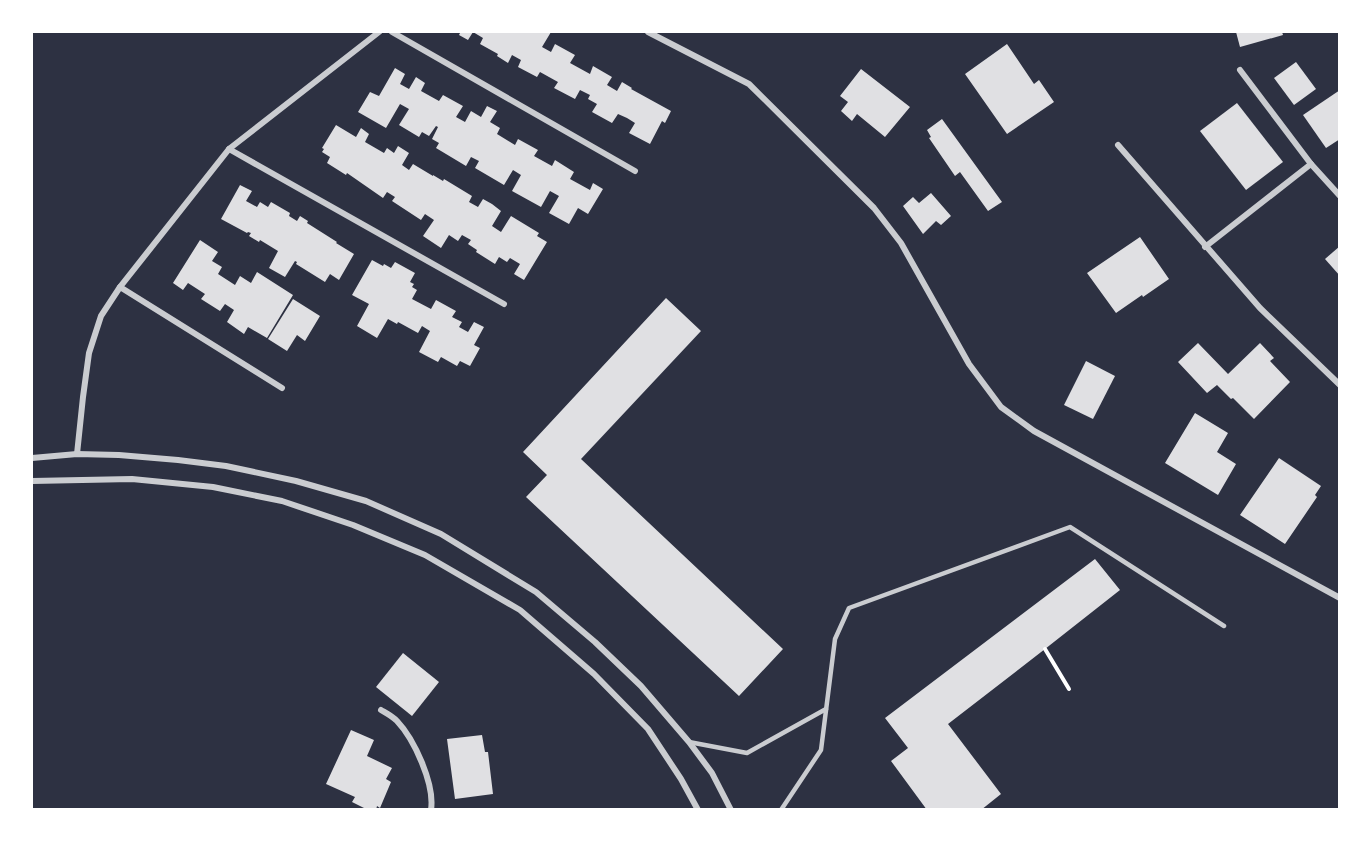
<svg xmlns="http://www.w3.org/2000/svg" width="1371" height="841" viewBox="0 0 1371 841" font-family="'Roboto Condensed',sans-serif">
	<style>
		.building { fill: #e0e0e3 }
		.lines { fill: none; stroke-linecap: round; stroke-linejoin: round }
		.path { stroke: #fff; stroke-width: 4 }
		.service { stroke: #caccd0; stroke-width: 4.5 }
		.minor { stroke: #caccd0; stroke-width: 6 }
	</style>
	<rect width="100%" height="100%" fill="#2d3142"/>
	<!-- building -->
	<g class="building">
		<path d="M 457,32 L 551,32 L 542,47 L 551,52 L 555,44 L 575,55 L 570,63 L 590,74 L 593,66 L 612,77 L 607,85 L 617,91 L 622,82 L 632,88 L 631,89 L 671,111 L 665,123 L 662,121 L 650,144 L 629,133 L 635,123 L 627,118 L 618,114 L 612,123 L 592,112 L 597,104 L 588,99 L 590,95 L 580,90 L 575,99 L 554,88 L 558,82 L 540,72 L 537,77 L 518,67 L 521,60 L 512,55 L 508,63 L 497,56 L 498,54 L 480,44 L 483,38 L 473,32 L 468,40 L 459,35 L 460,33 Z"/>
		<path d="M 1236,32 L 1282,32 L 1283,35 L 1240,47 Z"/>
		<path d="M 1007,44 L 1034,84 L 1039,80 L 1054,102 L 1007,134 L 965,74 Z"/>
		<path d="M 1296,62 L 1316,89 L 1294,105 L 1274,78 Z"/>
		<path d="M 395,68 L 405,74 L 400,84 L 409,89 L 416,77 L 425,83 L 421,91 L 439,101 L 443,95 L 463,106 L 456,117 L 465,122 L 471,111 L 481,117 L 487,106 L 497,111 L 490,122 L 500,128 L 497,134 L 515,145 L 518,139 L 538,150 L 534,156 L 552,166 L 555,160 L 574,172 L 570,179 L 590,190 L 593,183 L 603,189 L 588,214 L 578,208 L 569,224 L 549,213 L 559,196 L 550,191 L 541,207 L 512,191 L 521,175 L 513,170 L 504,185 L 475,168 L 479,161 L 471,157 L 466,166 L 436,148 L 439,143 L 432,139 L 438,127 L 436,126 L 429,136 L 422,132 L 419,137 L 399,125 L 409,109 L 400,104 L 386,128 L 358,112 L 370,92 L 379,96 Z"/>
		<path d="M 861,69 L 910,107 L 885,137 L 857,114 L 852,121 L 841,111 L 848,102 L 840,96 Z"/>
		<path d="M 1340,90 L 1340,139 L 1326,148 L 1303,115 Z"/>
		<path d="M 1237,103 L 1283,162 L 1246,190 L 1200,131 Z"/>
		<path d="M 942,119 L 1002,202 L 988,211 L 960,172 L 955,176 L 929,138 L 931,137 L 927,130 Z"/>
		<path d="M 336,125 L 356,137 L 361,128 L 369,134 L 365,142 L 384,153 L 387,148 L 394,153 L 398,146 L 409,153 L 402,165 L 409,170 L 413,164 L 433,176 L 433,175 L 443,181 L 444,179 L 472,196 L 469,202 L 478,207 L 483,199 L 492,204 L 501,211 L 492,226 L 501,232 L 511,216 L 539,233 L 537,236 L 547,242 L 524,280 L 514,274 L 520,264 L 510,258 L 507,262 L 499,257 L 495,264 L 476,252 L 477,250 L 468,244 L 471,240 L 462,235 L 458,241 L 449,235 L 441,248 L 423,236 L 434,220 L 425,214 L 421,220 L 392,201 L 395,197 L 387,192 L 383,198 L 347,173 L 346,175 L 327,163 L 330,157 L 322,152 L 324,149 L 322,148 Z"/>
		<path d="M 240,185 L 252,191 L 246,201 L 257,207 L 260,202 L 268,207 L 271,202 L 290,213 L 289,216 L 297,221 L 300,216 L 308,221 L 307,223 L 337,242 L 336,243 L 354,254 L 339,280 L 330,274 L 325,282 L 296,264 L 297,262 L 295,261 L 285,277 L 269,268 L 278,251 L 260,240 L 259,242 L 249,236 L 251,233 L 248,232 L 247,233 L 221,219 Z"/>
		<path d="M 931,193 L 951,216 L 941,225 L 936,221 L 923,234 L 903,206 L 913,197 L 919,203 Z"/>
		<path d="M 1140,237 L 1169,279 L 1143,297 L 1142,295 L 1116,313 L 1087,273 Z"/>
		<path d="M 200,240 L 218,252 L 212,261 L 222,267 L 218,274 L 235,285 L 240,276 L 251,283 L 257,272 L 293,295 L 267,338 L 248,327 L 244,334 L 227,322 L 234,310 L 225,304 L 220,311 L 201,299 L 205,294 L 188,283 L 183,290 L 173,283 Z"/>
		<path d="M 1340,246 L 1340,276 L 1325,259 Z"/>
		<path d="M 372,260 L 383,266 L 384,264 L 391,268 L 395,262 L 415,273 L 410,282 L 414,284 L 412,287 L 417,290 L 412,299 L 431,309 L 436,300 L 456,311 L 452,317 L 462,322 L 459,327 L 468,332 L 474,322 L 484,327 L 474,345 L 480,348 L 470,366 L 460,361 L 457,366 L 441,357 L 438,362 L 419,352 L 430,331 L 422,326 L 418,333 L 398,322 L 397,324 L 388,319 L 377,338 L 357,326 L 369,304 L 352,295 Z"/>
		<path d="M 666,298 L 701,331 L 581,459 L 783,649 L 739,696 L 526,497 L 547,475 L 523,452 Z"/>
		<path d="M 293,299 L 320,316 L 305,341 L 297,335 L 287,351 L 268,339 Z"/>
		<path d="M 1198,343 L 1228,374 L 1260,343 L 1274,358 L 1270,361 L 1290,382 L 1254,419 L 1233,398 L 1231,399 L 1217,385 L 1207,393 L 1178,362 Z"/>
		<path d="M 1086,361 L 1115,376 L 1093,419 L 1064,405 Z"/>
		<path d="M 1195,413 L 1228,433 L 1217,452 L 1236,464 L 1218,495 L 1165,463 Z"/>
		<path d="M 1279,458 L 1321,486 L 1315,495 L 1317,497 L 1285,544 L 1240,515 Z"/>
		<path d="M 1095,559 L 1120,590 L 1045,649 L 948,724 L 1001,794 L 981,810 L 927,810 L 891,761 L 908,748 L 885,718 Z"/>
		<path d="M 403,653 L 439,682 L 412,716 L 376,687 Z"/>
		<path d="M 351,730 L 374,740 L 367,756 L 392,768 L 386,779 L 391,782 L 380,808 L 377,806 L 376,810 L 368,810 L 352,802 L 355,797 L 326,784 Z"/>
		<path d="M 482,735 L 485,752 L 488,752 L 493,794 L 455,799 L 447,739 Z"/>
	</g>
	<g class="lines">
		<!-- path -->
		<path class="path" d="M 1045,649 L 1069,689"/>
		<!-- service -->
		<g class="service">
			<path d="M 689,742 L 747,753 L 826,709"/>
			<path d="M 781,810 L 821,750 L 835,639 L 849,608 L 1070,527 L 1224,626"/>
		</g>
		<!-- minor -->
		<g class="minor">
			<path d="M 392,32 L 635,171"/>
			<path d="M 648,32 L 749,84 L 874,208 L 901,243 L 969,364 L 1001,407 L 1034,431 L 1340,598"/>
			<path d="M 1240,70 L 1311,164 L 1340,196"/>
			<path d="M 1118,145 L 1260,308 L 1340,385"/>
			<path d="M 229,149 L 504,304"/>
			<path d="M 1205,247 L 1311,164"/>
			<path d="M 120,287 L 282,388"/>
			<path d="M 77,454 L 83,397 L 89,353 L 101,316 L 120,287 L 229,149 L 379,32"/>
			<path d="M 32,458 L 77,454 L 119,455 L 178,460 L 226,466 L 296,481 L 366,501 L 441,534 L 536,592 L 595,642 L 641,686 L 689,742 L 712,773 L 731,810"/>
			<path d="M 32,481 L 132,479 L 213,487 L 282,501 L 353,525 L 425,555 L 520,610 L 594,674 L 648,729 L 681,779 L 698,810"/>
			<path d="M 381,710 C 386,713 392,716 397,721 C 414,739 435,784 431,810"/>
		</g>
	</g>
	<!-- border -->
	<rect width="1371" height="841" fill="none" stroke="#ffffff" stroke-width="66"/>
</svg>
